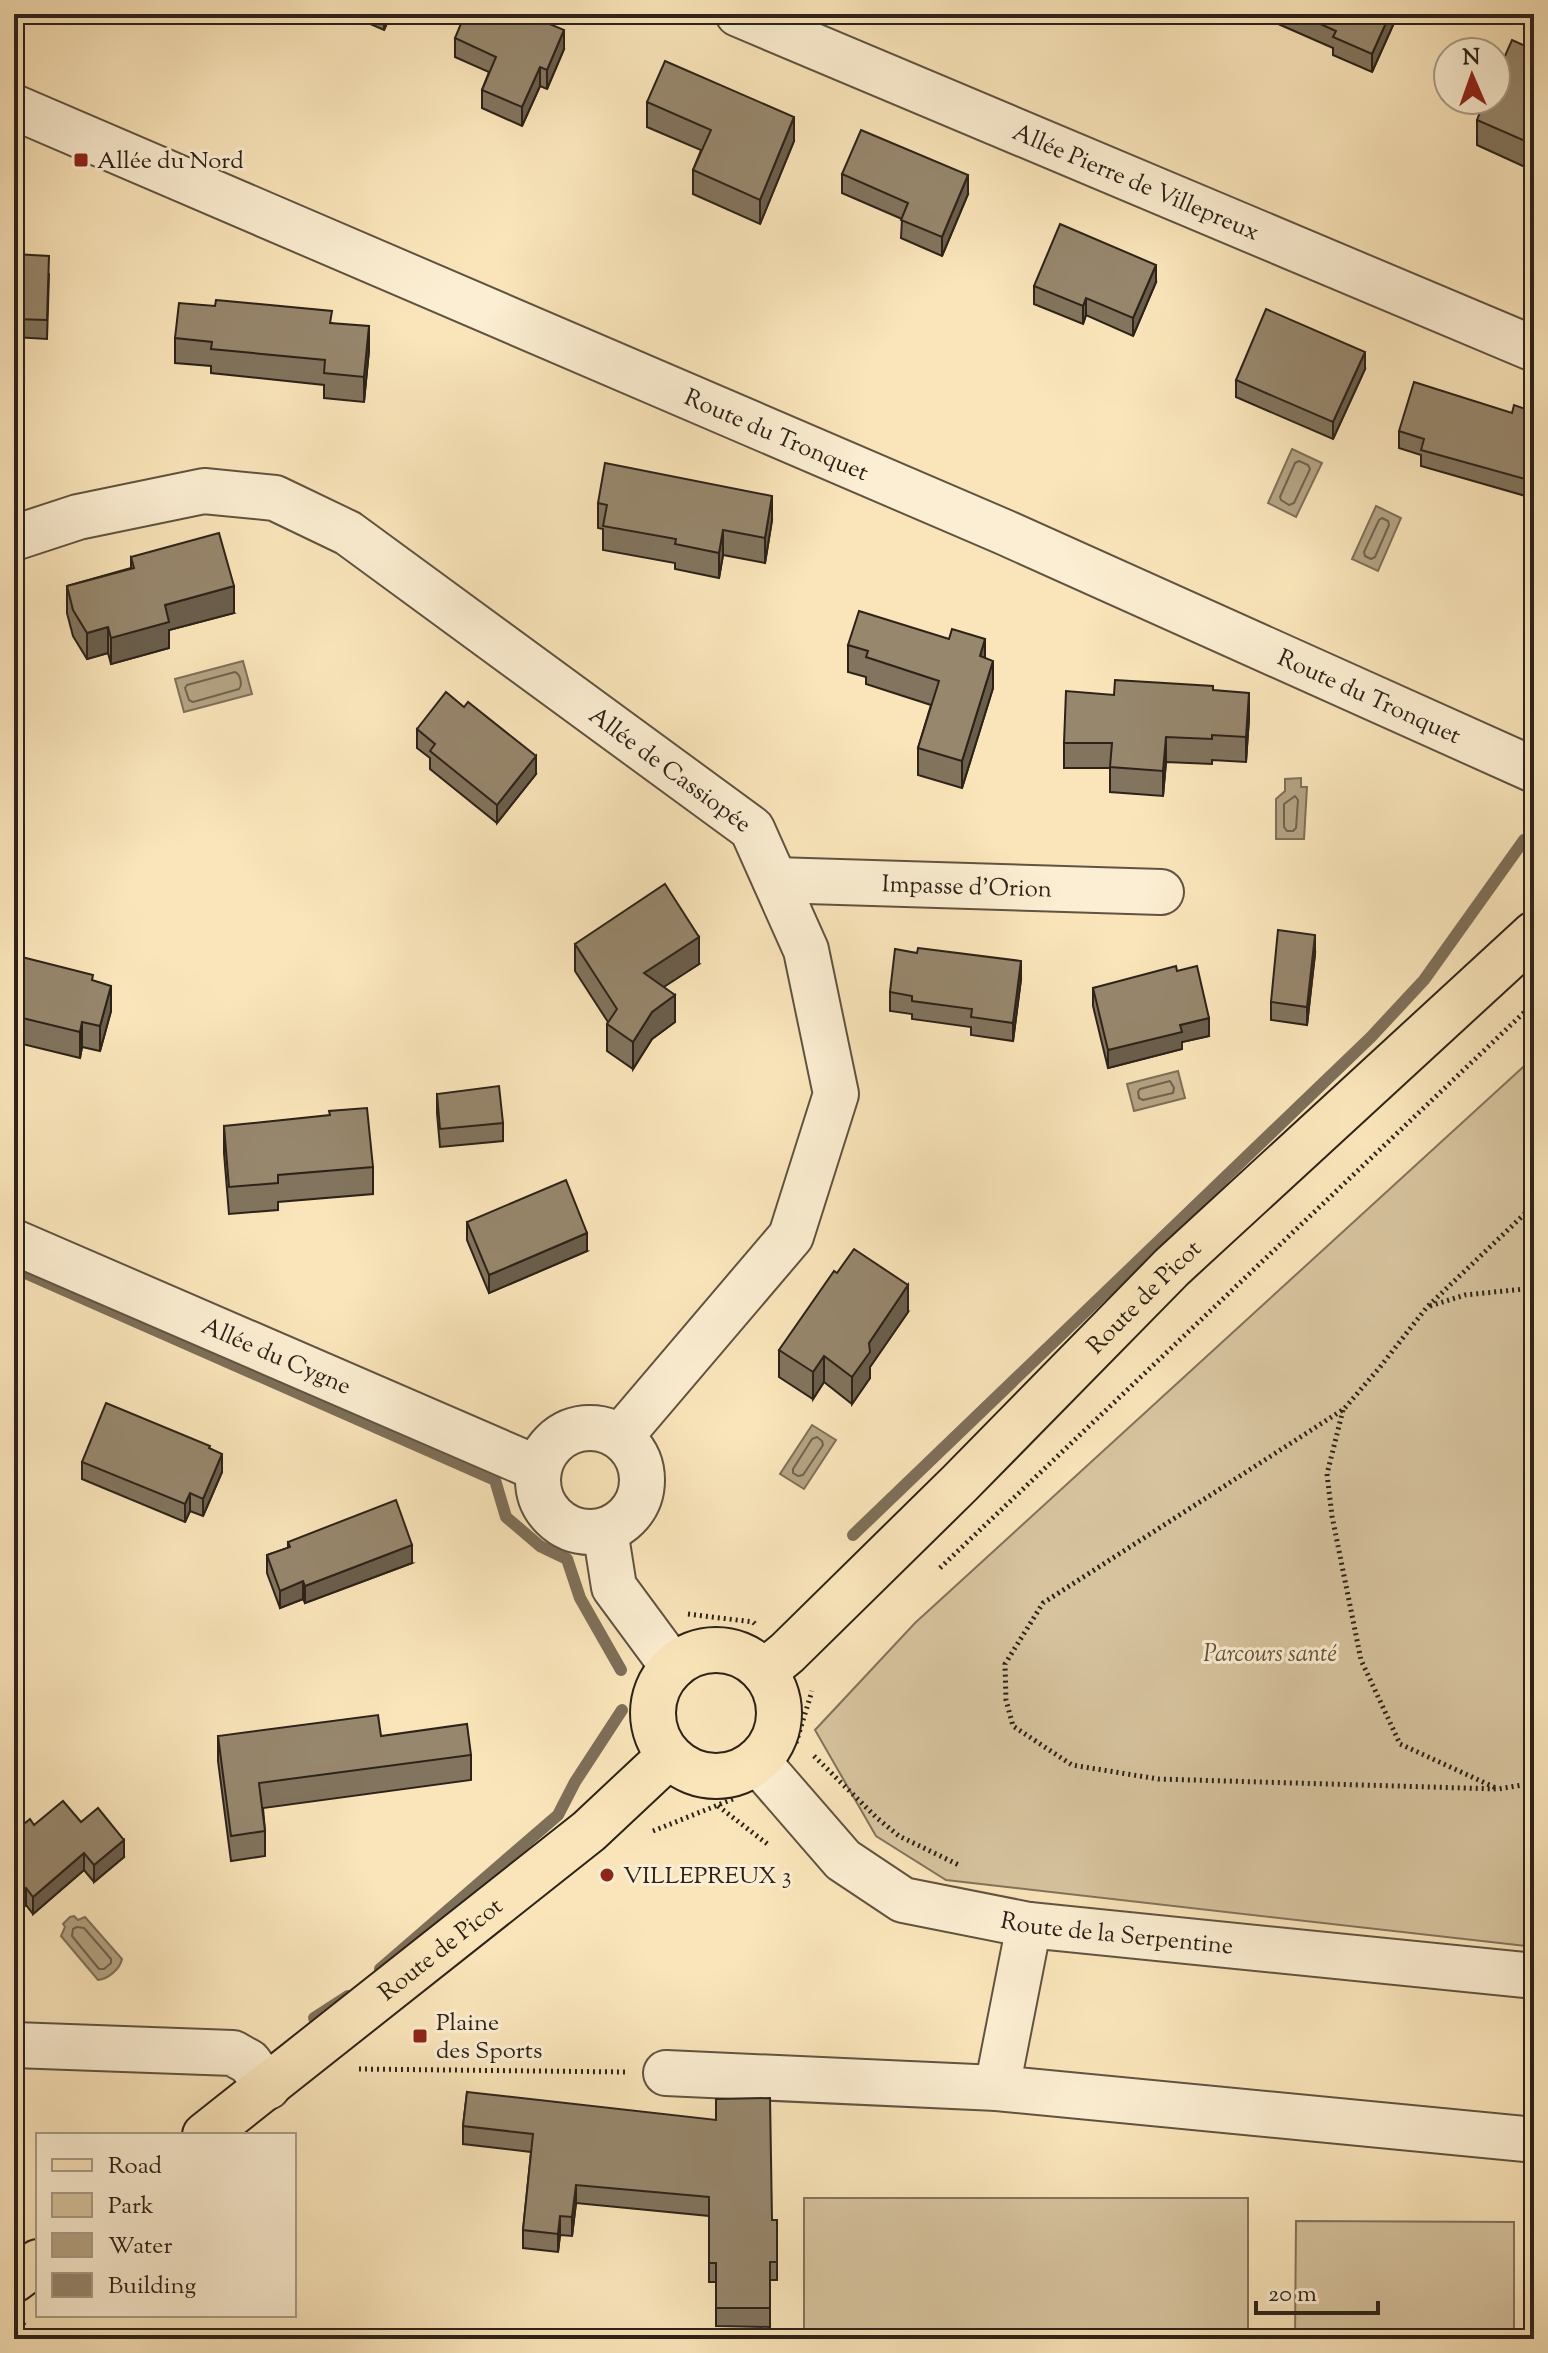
<svg xmlns="http://www.w3.org/2000/svg" width="1548" height="2353" viewBox="0 0 1548 2353" font-family="'Sorts Mill Goudy',serif">
	<style>
		.green { fill: #d7c49f; stroke: #82735c; stroke-width: 2 }
		.water { fill: #b4a383; stroke: #7e6f59; stroke-width: 2 }
		.lines { fill: none; stroke-linecap: round; stroke-linejoin: round }
		.shore { stroke: #70624e; stroke-width: 2 }
		.stream { stroke: #7e6f59; stroke-width: 12 }
		.minor-casing { stroke: #605341; stroke-width: 48 }
		.major-casing { stroke: #2c2219; stroke-width: 48 }
		.path { stroke: #2c2219; stroke-width: 5; stroke-dasharray: 2 4; stroke-linecap: butt }
		.minor { stroke: #fceed2; stroke-width: 44 }
		.major { stroke: #fae5ba; stroke-width: 44 }
		.wall { fill: #82745e; stroke: #2c2219; stroke-width: 2 }
		.shaded-wall { fill: #6a5e4c; stroke: #2c2219; stroke-width: 2 }
		.building { fill: #97876d; stroke: #2c2219; stroke-width: 2 }
		.poi-dot { fill: #8f2418; stroke: #fceed2; stroke-width: 3 }
		.labels { text-anchor: middle; stroke-width: 6; stroke-linejoin: round; paint-order: stroke }
		.poi-label { font-size: 24px; fill: #2c2219; stroke: #fceed2; text-anchor: start }
		.street-label { font-size: 24px; fill: #2c2219; stroke: #fceed2 }
		.park-label { font-size: 24px; font-style: italic; fill: #5f5341; stroke: #fceed2 }
	</style>
	<rect width="100%" height="100%" fill="#fae5ba"/>
	<filter id="stains"><feTurbulence type="fractalNoise" baseFrequency=".0025" numOctaves="4"/><feColorMatrix values="0 0 0 0 .2 0 0 0 0 .09 0 0 0 0 .02 0 0 0 .5 -.17"/></filter>
	<radialGradient id="worn" r=".72"><stop offset=".6" stop-color="#630" stop-opacity="0"/><stop offset="1" stop-color="#630" stop-opacity=".3"/></radialGradient>
	<!-- green -->
	<g class="green">
		<path d="M 1534,1057 L 1534,1947 L 946,1880 L 876,1836 L 815,1730 L 915,1623 Z"/>
		<rect x="804" y="2198" width="444" height="141"/>
		<path d="M 1296,2221 L 1514,2222 L 1514,2339 L 1295,2339 Z"/>
		<path d="M 614,2333 L 614,2339 L 173,2339 L 173,2334 Z"/>
	</g>
	<!-- water -->
	<g class="water">
		<path d="M 1292,449 L 1322,463 L 1296,517 L 1268,503 Z"/>
		<path d="M 1376,506 L 1401,518 L 1378,571 L 1352,559 Z"/>
		<path d="M 243,661 L 252,694 L 184,712 L 175,679 Z"/>
		<path d="M 1301,778 L 1301,787 L 1307,787 L 1304,839 L 1276,839 L 1276,799 L 1285,791 L 1285,779 Z"/>
		<path d="M 1178,1071 L 1185,1098 L 1134,1111 L 1127,1084 Z"/>
		<path d="M 812,1425 L 836,1440 L 804,1489 L 780,1474 Z"/>
		<path d="M 74,1916 L 78,1920 L 85,1917 L 122,1959 C 120,1969 108,1979 98,1980 L 61,1936 L 65,1927 L 63,1924 L 70,1917 Z"/>
	</g>
	<g class="lines">
		<!-- shore -->
		<g class="shore">
			<path d="M 1299,461 L 1308,465 L 1310,469 L 1294,503 L 1289,505 L 1281,500 L 1280,497 L 1295,463 Z"/>
			<path d="M 1382,518 L 1388,521 L 1389,525 L 1375,557 L 1371,559 L 1365,556 L 1364,552 L 1379,520 Z"/>
			<path d="M 235,672 C 240,674 243,684 239,689 L 193,702 L 189,700 L 185,688 L 187,685 Z"/>
			<path d="M 1295,796 L 1298,800 L 1296,828 L 1293,831 L 1287,831 L 1284,827 L 1284,804 Z"/>
			<path d="M 1170,1081 L 1174,1088 L 1173,1093 L 1143,1100 L 1139,1098 L 1138,1092 L 1140,1089 Z"/>
			<path d="M 817,1437 L 822,1441 L 823,1445 L 803,1475 L 798,1476 L 793,1473 L 793,1469 L 812,1439 Z"/>
			<path d="M 77,1927 L 84,1928 L 111,1959 L 111,1963 L 104,1969 L 99,1969 L 72,1936 L 73,1929 Z"/>
		</g>
		<!-- stream -->
		<g class="stream">
			<path d="M 14,1268 L 495,1480 L 506,1517 L 540,1546 L 567,1559 L 580,1598 L 621,1670"/>
			<path d="M 853,1535 L 1371,1037 L 1424,980 L 1524,840"/>
			<path d="M 380,1969 L 558,1815 L 575,1782 L 622,1710"/>
			<path d="M 314,2018 L 348,1996"/>
		</g>
		<!-- minor casing -->
		<g class="minor-casing">
			<g id="minor">
				<path id="s1" d="M 738,14 L 1534,349"/>
				<path id="s2" d="M 14,107 L 1004,532 L 1534,770"/>
				<path id="s3" d="M 14,538 L 78,517 L 204,491 L 275,498 L 348,533 L 752,829 L 806,950 L 836,1094 L 791,1236 L 620,1437"/>
				<path id="s4" d="M 775,880 L 1161,892"/>
				<path id="s5" d="M 14,1242 L 539,1469"/>
				<circle cx="590" cy="1480" r="52"/>
				<path d="M 605,1530 L 614,1587 L 673,1667"/>
				<path id="s6" d="M 757,1761 L 843,1860 L 903,1900 L 1029,1925 L 1534,1976"/>
				<path d="M 14,2045 L 233,2053 L 249,2062 L 268,2087"/>
				<path d="M 666,2073 L 997,2088 L 1534,2140"/>
				<path d="M 997,2088 L 1029,1925"/>
			</g>
		</g>
		<!-- major casing -->
		<g class="major-casing">
			<g id="major">
				<circle cx="716" cy="1713" r="63"/>
				<path id="s7" d="M 764,1672 L 787,1653 L 960,1483 L 1172,1267 L 1534,934"/>
				<path id="s8" d="M 205,2135 L 589,1831 L 669,1756"/>
				<path d="M 14,2280 L 38,2262"/>
			</g>
		</g>
		<!-- path -->
		<g class="path">
			<path d="M 1534,1205 L 1427,1307 L 1380,1367 L 1344,1409 L 1043,1603 L 1005,1664 L 1006,1700 L 1013,1726 L 1072,1765 L 1158,1779 L 1498,1789 L 1534,1783"/>
			<path d="M 1430,1306 L 1465,1295 L 1534,1288"/>
			<path d="M 1343,1410 L 1327,1474 L 1332,1516 L 1361,1660 L 1400,1744 L 1496,1788"/>
			<path d="M 642,1483 L 648,1518"/>
			<path d="M 940,1568 L 1534,1003"/>
			<path d="M 688,1614 L 753,1622 L 756,1625"/>
			<path d="M 796,1743 L 812,1691"/>
			<path d="M 814,1756 L 877,1818 L 899,1836 L 961,1866"/>
			<path d="M 718,1806 L 770,1846"/>
			<path d="M 653,1831 L 733,1799"/>
			<path d="M 359,2069 L 625,2072"/>
			<path d="M 14,2331 L 25,2322"/>
		</g>
		<!-- minor -->
		<use href="#minor" class="minor"/>
		<!-- major -->
		<use href="#major" class="major"/>
	</g>
	<!-- wall -->
	<g class="wall">
		<path d="M 347,14 L 391,14 L 384,30 Z"/>
		<path d="M 1276,14 L 1398,14 L 1372,72 L 1333,55 L 1333,48 L 1276,23 Z"/>
		<path d="M 455,38 L 564,49 L 547,89 L 540,86 L 522,126 L 482,108 L 482,90 L 489,72 L 455,57 Z"/>
		<path d="M 1534,50 L 1525,167 L 1477,145 L 1477,120 Z"/>
		<path d="M 647,102 L 794,141 L 760,224 L 693,194 L 693,170 L 701,150 L 647,127 Z"/>
		<path d="M 842,174 L 968,194 L 942,256 L 901,238 L 902,219 L 842,193 Z"/>
		<path d="M 14,254 L 49,274 L 47,339 L 14,337 Z"/>
		<path d="M 1156,282 L 1133,336 L 1086,315 L 1083,324 L 1034,304 L 1034,286 Z"/>
		<path d="M 332,323 L 369,350 L 364,402 L 324,398 L 324,385 L 211,373 L 211,366 L 175,363 L 175,338 Z"/>
		<path d="M 1365,369 L 1333,439 L 1236,397 L 1236,380 Z"/>
		<path d="M 1534,412 L 1534,480 L 1529,497 L 1421,466 L 1421,455 L 1399,448 L 1399,431 L 1512,413 Z"/>
		<path d="M 598,503 L 772,520 L 765,563 L 723,555 L 719,578 L 675,569 L 675,563 L 603,550 L 603,529 L 598,528 Z"/>
		<path d="M 131,557 L 234,613 L 169,630 L 169,648 L 111,664 L 108,653 L 87,659 L 73,636 L 67,613 L 67,586 L 131,568 Z"/>
		<path d="M 848,645 L 985,658 L 993,688 L 962,788 L 918,775 L 918,748 L 931,705 L 866,684 L 866,677 L 848,672 Z"/>
		<path d="M 1213,690 L 1249,718 L 1246,762 L 1212,760 L 1212,764 L 1166,762 L 1163,796 L 1110,792 L 1110,768 L 1064,768 L 1064,743 L 1114,695 Z"/>
		<path d="M 417,729 L 536,774 L 497,823 L 430,769 L 430,758 L 417,748 Z"/>
		<path d="M 575,944 L 699,964 L 663,987 L 675,1022 L 652,1039 L 633,1069 L 607,1051 L 607,1024 L 608,1022 L 575,971 Z"/>
		<path d="M 1315,954 L 1307,1025 L 1271,1020 L 1271,1002 Z"/>
		<path d="M 14,955 L 93,981 L 111,1011 L 100,1051 L 82,1047 L 80,1058 L 14,1042 Z"/>
		<path d="M 1177,971 L 1209,1036 L 1182,1042 L 1182,1049 L 1108,1068 L 1093,1006 L 1093,988 Z"/>
		<path d="M 1021,979 L 1013,1041 L 971,1035 L 971,1027 L 912,1019 L 912,1014 L 890,1011 L 890,992 Z"/>
		<path d="M 437,1094 L 503,1123 L 503,1141 L 440,1147 L 437,1113 Z"/>
		<path d="M 224,1126 L 373,1167 L 373,1194 L 278,1202 L 278,1210 L 229,1214 L 224,1153 Z"/>
		<path d="M 467,1222 L 587,1251 L 489,1293 L 467,1240 Z"/>
		<path d="M 908,1312 L 870,1367 L 870,1378 L 852,1404 L 824,1382 L 813,1399 L 779,1377 L 779,1350 Z"/>
		<path d="M 210,1449 L 222,1472 L 203,1516 L 190,1511 L 185,1522 L 82,1479 L 82,1462 Z"/>
		<path d="M 288,1542 L 412,1563 L 305,1603 L 303,1599 L 280,1608 L 267,1573 L 267,1555 L 288,1548 Z"/>
		<path d="M 218,1736 L 381,1736 L 471,1755 L 471,1780 L 263,1808 L 265,1831 L 265,1856 L 231,1861 L 218,1761 Z"/>
		<path d="M 81,1822 L 124,1857 L 94,1882 L 84,1870 L 33,1914 L 26,1905 L 14,1915 L 14,1832 L 34,1825 Z"/>
		<path d="M 467,2092 L 772,2220 L 777,2220 L 777,2280 L 770,2280 L 770,2327 L 716,2326 L 716,2282 L 709,2282 L 709,2216 L 576,2203 L 572,2236 L 560,2235 L 558,2252 L 523,2248 L 523,2230 L 531,2152 L 463,2144 L 463,2126 Z"/>
	</g>
	<!-- shaded-wall -->
	<g class="shaded-wall">
		<path d="M 384,14 L 391,14 L 384,30 Z"/>
		<path d="M 1390,14 L 1398,14 L 1372,72 L 1372,54 Z"/>
		<path d="M 564,30 L 564,49 L 547,89 L 547,70 Z"/>
		<path d="M 540,67 L 540,86 L 522,126 L 522,107 Z"/>
		<path d="M 794,117 L 794,141 L 760,224 L 760,200 Z"/>
		<path d="M 1534,122 L 1534,147 L 1525,167 L 1525,141 Z"/>
		<path d="M 968,175 L 968,194 L 942,256 L 942,237 Z"/>
		<path d="M 1156,265 L 1156,282 L 1133,336 L 1133,318 Z"/>
		<path d="M 1086,298 L 1086,315 L 1083,324 L 1083,306 Z"/>
		<path d="M 369,326 L 369,350 L 364,402 L 364,377 Z"/>
		<path d="M 1365,352 L 1365,369 L 1333,439 L 1333,422 Z"/>
		<path d="M 1534,464 L 1534,480 L 1529,497 L 1529,480 Z"/>
		<path d="M 772,496 L 772,520 L 765,563 L 765,538 Z"/>
		<path d="M 723,530 L 723,555 L 719,578 L 719,553 Z"/>
		<path d="M 234,586 L 234,613 L 169,630 L 169,648 L 111,664 L 111,638 L 165,605 Z"/>
		<path d="M 108,627 L 108,653 L 87,659 L 87,633 Z"/>
		<path d="M 985,639 L 985,666 L 980,656 Z"/>
		<path d="M 993,661 L 993,688 L 962,788 L 962,761 Z"/>
		<path d="M 1249,693 L 1249,718 L 1246,762 L 1246,737 Z"/>
		<path d="M 1166,737 L 1166,762 L 1163,796 L 1163,771 Z"/>
		<path d="M 536,756 L 536,774 L 497,823 L 497,805 Z"/>
		<path d="M 1315,935 L 1315,954 L 1307,1025 L 1307,1007 Z"/>
		<path d="M 699,937 L 699,964 L 644,1000 L 644,973 Z"/>
		<path d="M 1021,961 L 1021,979 L 1013,1041 L 1013,1023 Z"/>
		<path d="M 111,986 L 111,1011 L 100,1051 L 100,1026 Z"/>
		<path d="M 675,995 L 675,1022 L 652,1039 L 633,1069 L 633,1042 L 652,1012 Z"/>
		<path d="M 1209,1018 L 1209,1036 L 1182,1042 L 1182,1049 L 1108,1068 L 1108,1050 L 1180,1025 Z"/>
		<path d="M 82,1022 L 82,1047 L 80,1058 L 80,1032 Z"/>
		<path d="M 587,1233 L 587,1251 L 489,1293 L 489,1275 Z"/>
		<path d="M 908,1285 L 908,1312 L 870,1367 L 870,1378 L 852,1404 L 852,1377 L 869,1343 Z"/>
		<path d="M 824,1356 L 824,1382 L 813,1399 L 813,1372 Z"/>
		<path d="M 222,1454 L 222,1472 L 203,1516 L 203,1499 Z"/>
		<path d="M 190,1493 L 190,1511 L 185,1522 L 185,1504 Z"/>
		<path d="M 412,1545 L 412,1563 L 305,1603 L 305,1586 Z"/>
		<path d="M 303,1581 L 303,1599 L 280,1608 L 280,1591 Z"/>
		<path d="M 124,1840 L 124,1857 L 94,1882 L 94,1865 Z"/>
		<path d="M 84,1853 L 84,1870 L 33,1914 L 33,1897 Z"/>
		<path d="M 26,1888 L 26,1905 L 14,1915 L 14,1898 Z"/>
		<path d="M 576,2185 L 576,2203 L 572,2236 L 572,2217 Z"/>
		<path d="M 560,2216 L 560,2235 L 558,2252 L 558,2234 Z"/>
	</g>
	<!-- building -->
	<g class="building">
		<path d="M 465,14 L 526,14 L 564,30 L 547,70 L 540,67 L 522,107 L 482,90 L 496,57 L 455,38 Z"/>
		<path d="M 1298,14 L 1390,14 L 1372,54 L 1333,37 L 1336,31 Z"/>
		<path d="M 1512,40 L 1534,50 L 1534,122 L 1525,141 L 1477,120 L 1485,100 L 1496,100 L 1496,76 Z"/>
		<path d="M 665,61 L 794,117 L 760,200 L 693,170 L 711,130 L 647,102 Z"/>
		<path d="M 861,130 L 968,175 L 942,237 L 901,220 L 908,203 L 842,174 Z"/>
		<path d="M 1060,224 L 1156,265 L 1133,318 L 1086,298 L 1083,306 L 1034,286 Z"/>
		<path d="M 14,254 L 49,256 L 47,320 L 14,319 Z"/>
		<path d="M 216,300 L 332,311 L 330,323 L 369,326 L 364,377 L 324,373 L 325,360 L 211,349 L 212,342 L 175,338 L 179,303 L 215,306 Z"/>
		<path d="M 1266,309 L 1365,352 L 1333,422 L 1236,380 Z"/>
		<path d="M 1414,382 L 1512,413 L 1514,405 L 1534,412 L 1534,464 L 1529,480 L 1421,450 L 1424,439 L 1399,431 Z"/>
		<path d="M 605,463 L 772,496 L 765,538 L 723,530 L 719,553 L 675,544 L 676,539 L 603,526 L 607,505 L 598,503 Z"/>
		<path d="M 219,533 L 234,586 L 165,605 L 169,622 L 111,638 L 108,627 L 87,633 L 73,610 L 67,586 L 134,568 L 131,557 Z"/>
		<path d="M 859,611 L 949,639 L 952,629 L 985,639 L 980,656 L 993,661 L 962,761 L 918,748 L 939,681 L 866,657 L 868,651 L 848,645 Z"/>
		<path d="M 1115,680 L 1213,686 L 1213,690 L 1249,693 L 1246,737 L 1212,735 L 1212,739 L 1166,737 L 1163,771 L 1110,767 L 1112,743 L 1064,743 L 1066,691 L 1114,695 Z"/>
		<path d="M 446,692 L 464,707 L 468,702 L 536,756 L 497,805 L 430,751 L 435,744 L 417,729 Z"/>
		<path d="M 665,884 L 699,937 L 644,973 L 675,995 L 652,1012 L 633,1042 L 607,1024 L 617,1009 L 575,944 Z"/>
		<path d="M 1278,930 L 1315,935 L 1307,1007 L 1271,1002 Z"/>
		<path d="M 918,948 L 1021,961 L 1013,1023 L 971,1017 L 972,1009 L 912,1001 L 912,996 L 890,992 L 895,949 L 917,953 Z"/>
		<path d="M 14,955 L 93,975 L 92,980 L 111,986 L 100,1026 L 82,1022 L 80,1032 L 14,1016 Z"/>
		<path d="M 1176,966 L 1177,971 L 1197,966 L 1209,1018 L 1180,1025 L 1182,1032 L 1108,1050 L 1093,988 Z"/>
		<path d="M 499,1086 L 503,1123 L 440,1129 L 437,1094 Z"/>
		<path d="M 367,1108 L 373,1167 L 278,1175 L 278,1183 L 229,1187 L 224,1126 L 330,1115 L 329,1111 Z"/>
		<path d="M 566,1180 L 587,1233 L 489,1275 L 467,1222 Z"/>
		<path d="M 854,1249 L 908,1285 L 869,1343 L 870,1352 L 852,1377 L 824,1356 L 813,1372 L 779,1350 L 834,1271 L 837,1273 Z"/>
		<path d="M 106,1403 L 210,1446 L 209,1448 L 222,1454 L 203,1499 L 190,1493 L 185,1504 L 82,1462 Z"/>
		<path d="M 396,1500 L 412,1545 L 305,1586 L 303,1581 L 280,1591 L 267,1555 L 290,1547 L 288,1542 Z"/>
		<path d="M 378,1715 L 381,1736 L 467,1724 L 471,1755 L 259,1783 L 265,1831 L 231,1836 L 218,1736 Z"/>
		<path d="M 63,1801 L 81,1822 L 98,1808 L 124,1840 L 94,1865 L 84,1853 L 33,1897 L 26,1888 L 14,1898 L 14,1832 L 30,1819 L 34,1825 Z"/>
		<path d="M 467,2092 L 716,2120 L 716,2099 L 770,2098 L 772,2220 L 777,2220 L 777,2262 L 770,2262 L 770,2308 L 716,2308 L 716,2263 L 709,2263 L 709,2197 L 576,2185 L 572,2217 L 560,2216 L 558,2234 L 523,2230 L 533,2134 L 463,2126 Z"/>
	</g>
	<!-- markers -->
	<g class="poi-dot">
		<rect x="73" y="152" width="16" height="16" rx="4"/>
		<circle cx="607" cy="1875" r="8"/>
		<rect x="412" y="2028" width="16" height="16" rx="4"/>
	</g>
	<g class="labels">
		<!-- poi labels -->
		<g class="poi-label">
			<text x="97" y="168">Allée du Nord</text>
			<text x="623" y="1883">VILLEPREUX 3</text>
			<text x="436" y="2030">Plaine<tspan x="436" dy="28">des Sports</tspan></text>
		</g>
		<!-- street labels -->
		<g class="street-label">
			<text dy="8" stroke="none"><textPath href="#s1" startOffset="432">Allée Pierre de Villepreux</textPath></text>
			<text dy="8" stroke="none"><textPath href="#s2" startOffset="830">Route du Tronquet</textPath></text>
			<text dy="8" stroke="none"><textPath href="#s2" startOffset="1478">Route du Tronquet</textPath></text>
			<text dy="8" stroke="none"><textPath href="#s3" startOffset="748">Allée de Cassiopée</textPath></text>
			<text dy="8" stroke="none"><textPath href="#s4" startOffset="192">Impasse d'Orion</textPath></text>
			<text dy="8" stroke="none"><textPath href="#s7" startOffset="534">Route de Picot</textPath></text>
			<text dy="8" stroke="none"><textPath href="#s5" startOffset="286">Allée du Cygne</textPath></text>
			<text dy="8" stroke="none"><textPath href="#s6" startOffset="420">Route de la Serpentine</textPath></text>
			<text dy="8" stroke="none"><textPath href="#s8" startOffset="300">Route de Picot</textPath></text>
		</g>
		<!-- park labels -->
		<g class="park-label">
			<text x="1270" y="1661">Parcours santé</text>
		</g>
	</g>
	<!-- margin -->
	<rect width="1548" height="2353" fill="none" stroke="#fae5ba" stroke-width="48"/>
	<rect x="16" y="16" width="1516" height="2321" fill="none" stroke="#2c2219" stroke-width="4"/>
	<rect x="24" y="24" width="1500" height="2305" fill="none" stroke="#2c2219" stroke-width="2"/>
	<!-- legend -->
	<rect x="36" y="2133" width="260" height="184" fill="#fceed2" stroke="#a99c88" stroke-width="2"/>
	<rect x="52" y="2159" width="40" height="12" fill="#fae5ba" stroke="#a99c88" stroke-width="2"/>
	<text x="108" y="2173" font-size="24" fill="#2c2219">Road</text>
	<rect x="52" y="2193" width="40" height="24" fill="#d7c49f" stroke="#a99c88" stroke-width="2"/>
	<text x="108" y="2213" font-size="24" fill="#2c2219">Park</text>
	<rect x="52" y="2233" width="40" height="24" fill="#b4a383" stroke="#a99c88" stroke-width="2"/>
	<text x="108" y="2253" font-size="24" fill="#2c2219">Water</text>
	<rect x="52" y="2273" width="40" height="24" fill="#97876d" stroke="#a99c88" stroke-width="2"/>
	<text x="108" y="2293" font-size="24" fill="#2c2219">Building</text>
	<!-- north arrow -->
	<g transform="translate(1472 76) rotate(358)"><circle r="38" fill="#fceed2" stroke="#a99c88" stroke-width="2"/>
	<path d="M0-6L14 30L0 20L-14 30Z" fill="#8f2418"/>
	<text y="-12" font-size="22" font-weight="bold" text-anchor="middle" fill="#2c2219">N</text>
	</g>
	<!-- scale -->
	<path d="M1256 2301v12h122v-12" fill="none" stroke="#2c2219" stroke-width="4"/>
	<text x="1268" y="2301" font-size="24" fill="#2c2219" stroke="#fceed2" stroke-width="6" paint-order="stroke">20 m</text>
	<rect width="100%" height="100%" filter="url(#stains)"/>
	<rect width="100%" height="100%" fill="url(#worn)"/>
</svg>
